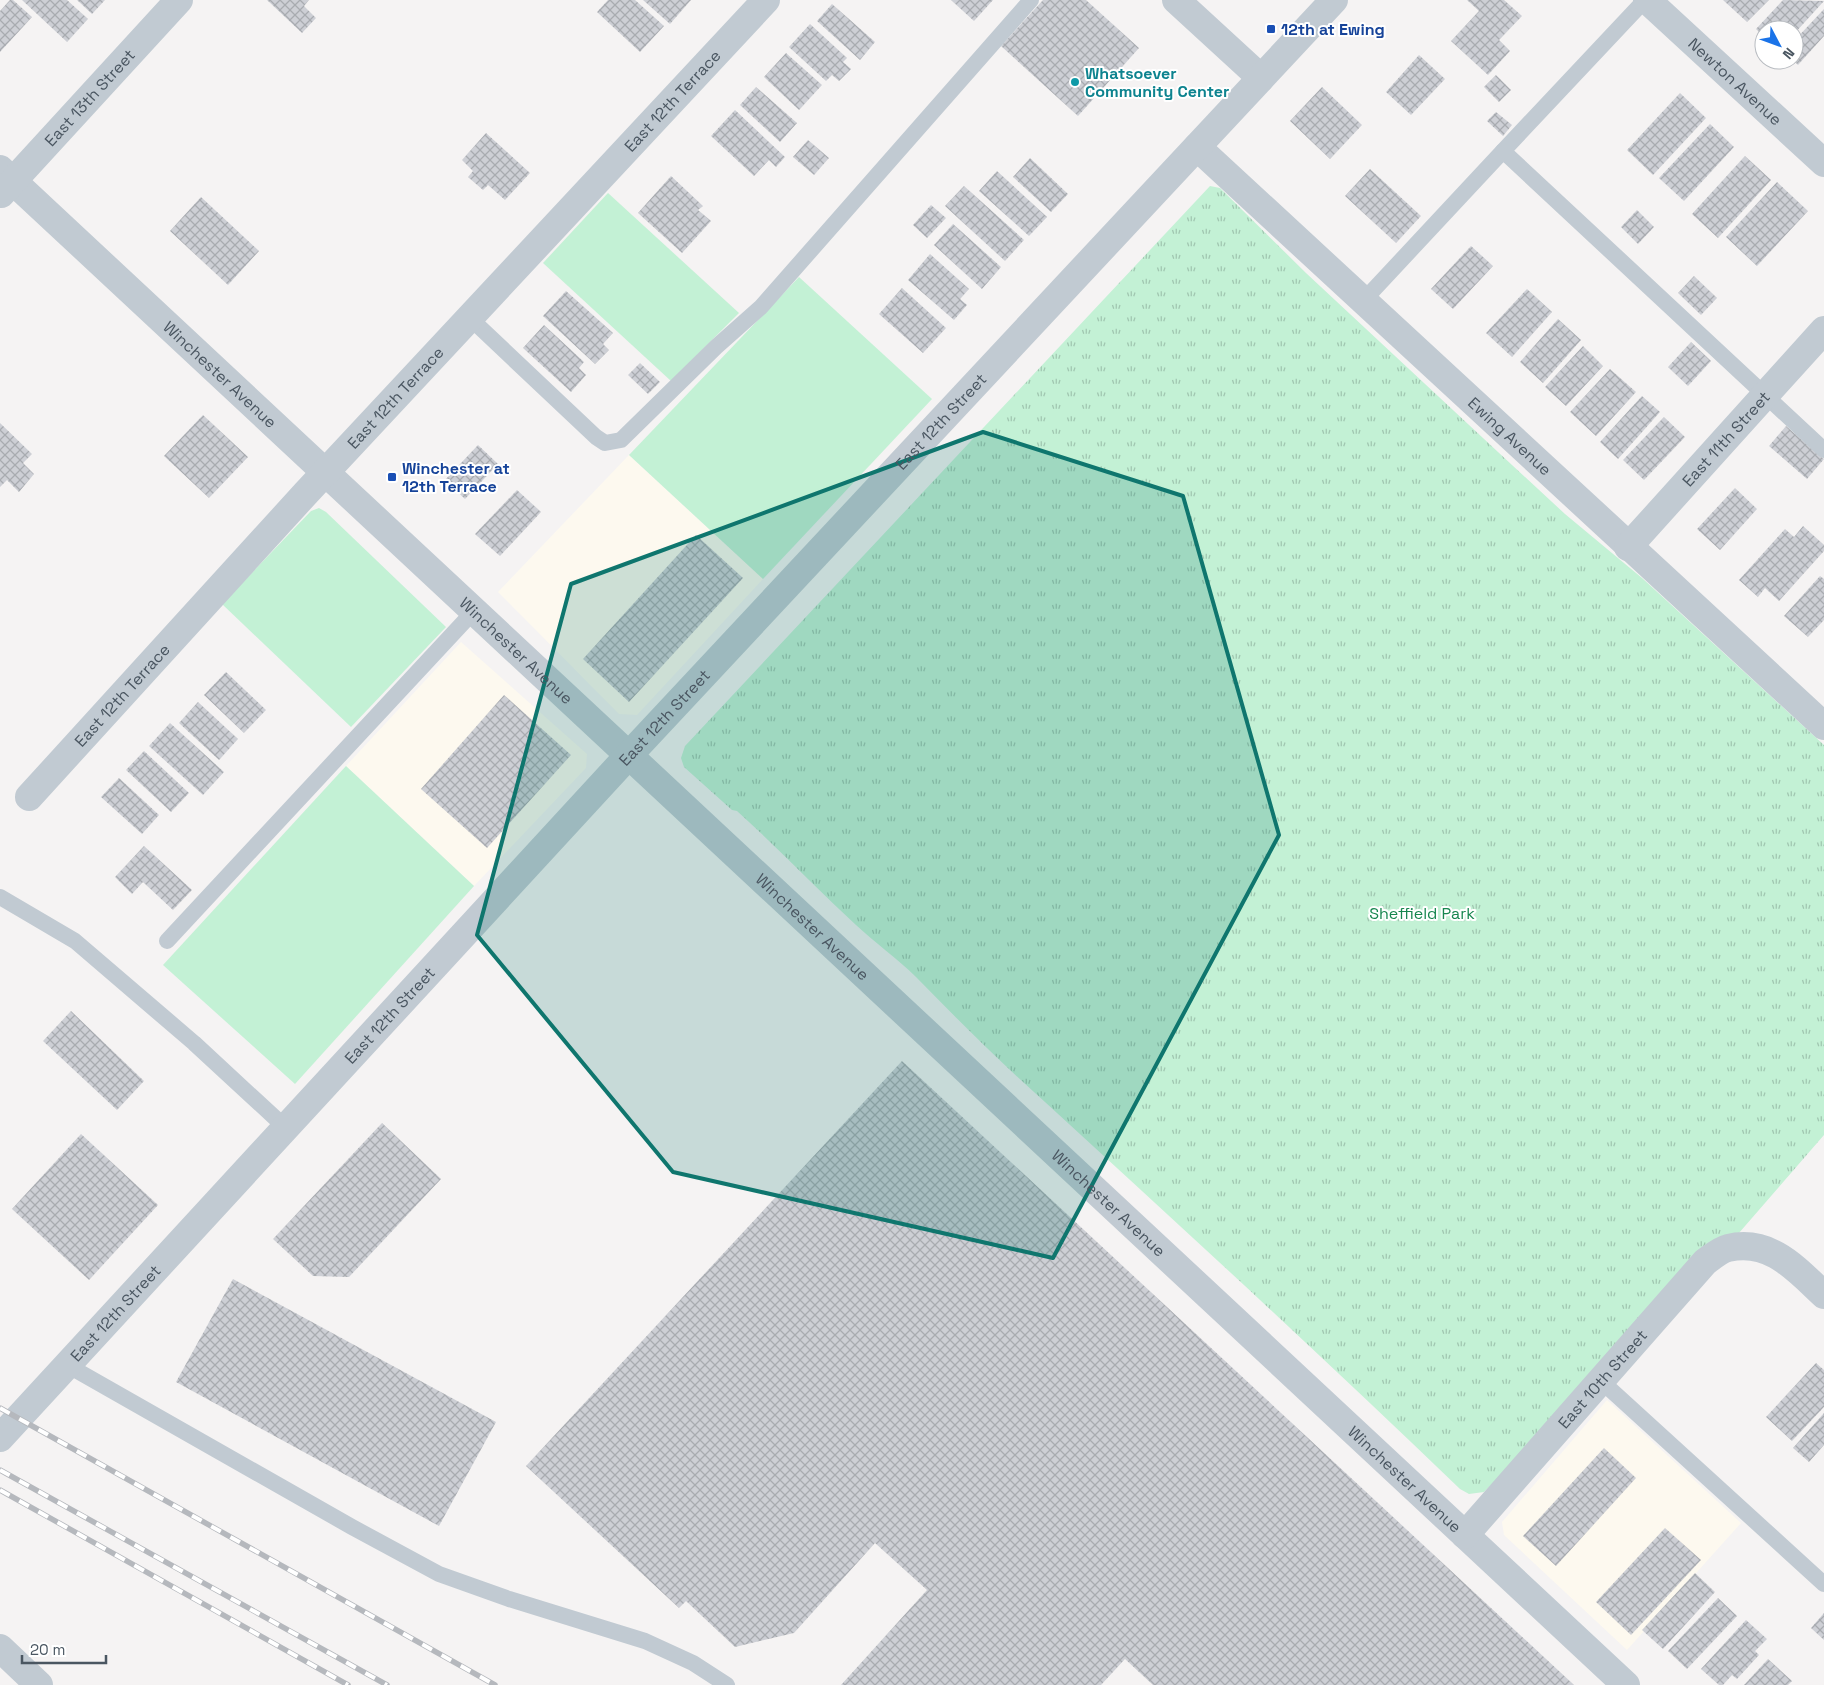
<svg xmlns="http://www.w3.org/2000/svg" width="1824" height="1685" viewBox="0 0 1824 1685" font-family="'Space Grotesk',sans-serif">
	<style>
		.commercial { fill: #fdf9ef }
		.grass { fill: #c3f1d5 }
		.park { fill: url(#park-tufts) }
		.building { fill: url(#building-cross-hatch) }
		.lines { fill: none; stroke-linecap: round; stroke-linejoin: round }
		.service { stroke: #c1cad2; stroke-width: 16 }
		.minor { stroke: #c1cad2; stroke-width: 28 }
		.tertiary { stroke: #c1cad2; stroke-width: 28 }
		.rail-casing { stroke: #b5b8bd; stroke-width: 5.5 }
		.rail { stroke: #fff; stroke-width: 4; stroke-dasharray: 11; stroke-linecap: butt }
		.marked { fill: #0f766e; fill-opacity: 0.2; stroke: #0f766e; stroke-width: 4; stroke-linejoin: round }
		.transit-dot { fill: #1a4fb4; stroke: #fff; stroke-width: 2 }
		.culture-dot { fill: #0f9aa8; stroke: #fff; stroke-width: 2 }
		.labels { text-anchor: middle; stroke-width: 4; stroke-linejoin: round; paint-order: stroke }
		.transit-label { font-size: 16px; font-weight: bold; fill: #164399; stroke: #fff; text-anchor: start }
		.culture-label { font-size: 16px; font-weight: bold; fill: #0d838f; stroke: #fff; text-anchor: start }
		.street-label { font-size: 16px; fill: #4a5661; stroke: #fff }
		.park-label { font-size: 16px; fill: #17864f; stroke: #fff }
	</style>
	<defs>
		<pattern id="park-tufts" width="24" height="20" patternUnits="userSpaceOnUse" patternTransform="scale(1.25)"><rect width="24" height="20" fill="#c3f1d5"/><path d="M3 7l-1-3M5 7V3M7 7l1-3M15 17l-1-3M17 17v-4M19 17l1-3" fill="none" stroke="#a0c6b0"/></pattern>
		<pattern id="building-cross-hatch" width="8" height="8" patternUnits="userSpaceOnUse" patternTransform="scale(1.25)"><rect width="8" height="8" fill="#cdcfd5"/><path d="M0 0l8 8M0 8l8-8" fill="none" stroke="#a8abb0"/></pattern>
	</defs>
	<rect width="100%" height="100%" fill="#f5f3f3"/>
	<!-- commercial -->
	<g class="commercial">
		<path d="M 629,455 L 763,579 L 637,715 L 619,714 L 498,592 Z"/>
		<path d="M 461,642 L 587,754 L 586,768 L 474,886 L 346,766 Z"/>
		<path d="M 1607,1400 L 1741,1523 L 1627,1650 L 1504,1535 L 1502,1522 Z"/>
	</g>
	<!-- grass -->
	<g class="grass">
		<path d="M 608,193 L 739,313 L 671,381 L 543,263 Z"/>
		<path d="M 799,277 L 932,399 L 763,579 L 629,455 Z"/>
		<path d="M 319,508 L 326,512 L 446,627 L 351,727 L 222,604 L 311,511 Z"/>
		<path d="M 346,766 L 474,886 L 295,1084 L 163,965 Z"/>
	</g>
	<!-- park -->
	<path class="park" d="M 1210,186 L 1220,188 L 1306,273 L 1498,452 L 1565,514 L 1642,578 L 1824,745 L 1824,1135 L 1732,1241 L 1484,1492 L 1469,1494 L 1460,1489 C 1324,1358 1185,1230 1045,1102 C 1000,1062 958,1020 916,977 C 897,958 875,943 856,925 C 816,888 778,848 737,811 L 732,810 L 684,767 L 681,758 L 685,746 Z"/>
	<!-- building -->
	<g class="building">
		<path d="M 10,0 L 13,0 L 32,17 L 0,52 L 0,11 Z"/>
		<path d="M 22,0 L 67,0 L 88,19 L 67,42 Z"/>
		<path d="M 77,0 L 105,0 L 92,14 Z"/>
		<path d="M 267,0 L 309,0 L 304,6 L 316,18 L 302,33 Z"/>
		<path d="M 608,0 L 635,0 L 664,26 L 640,52 L 597,12 Z"/>
		<path d="M 643,0 L 691,0 L 670,24 Z"/>
		<path d="M 951,0 L 993,0 L 974,21 Z"/>
		<path d="M 1043,0 L 1086,0 L 1139,48 L 1078,116 L 1001,46 Z"/>
		<path d="M 1467,0 L 1504,0 L 1522,16 L 1499,40 L 1510,51 L 1488,75 L 1451,41 L 1479,11 Z"/>
		<path d="M 1723,0 L 1769,0 L 1747,22 Z"/>
		<path d="M 1783,0 L 1824,1 L 1794,34 L 1794,30 L 1764,30 L 1764,37 L 1756,29 Z"/>
		<path d="M 832,4 L 875,42 L 860,60 L 817,21 Z"/>
		<path d="M 1824,9 L 1824,36 L 1798,65 L 1793,60 L 1794,41 Z"/>
		<path d="M 810,24 L 847,58 L 843,62 L 851,69 L 839,81 L 832,75 L 826,81 L 789,47 Z"/>
		<path d="M 786,53 L 822,85 L 799,110 L 764,77 Z"/>
		<path d="M 1419,55 L 1445,79 L 1411,115 L 1386,92 Z"/>
		<path d="M 1496,75 L 1511,90 L 1499,102 L 1484,87 Z"/>
		<path d="M 756,87 L 797,123 L 780,142 L 740,105 Z"/>
		<path d="M 1322,87 L 1362,125 L 1330,159 L 1290,121 Z"/>
		<path d="M 1680,93 L 1706,118 L 1653,175 L 1627,150 Z"/>
		<path d="M 735,110 L 785,157 L 776,167 L 769,160 L 754,176 L 711,136 Z"/>
		<path d="M 1496,112 L 1512,125 L 1503,136 L 1487,121 Z"/>
		<path d="M 1710,124 L 1734,147 L 1684,201 L 1659,178 Z"/>
		<path d="M 486,133 L 530,173 L 505,200 L 488,185 L 483,190 L 468,177 L 473,171 L 462,160 Z"/>
		<path d="M 808,140 L 829,158 L 814,175 L 793,157 Z"/>
		<path d="M 1745,156 L 1771,180 L 1718,238 L 1692,214 Z"/>
		<path d="M 1030,158 L 1068,194 L 1051,212 L 1013,177 Z"/>
		<path d="M 1370,169 L 1421,216 L 1396,243 L 1345,196 Z"/>
		<path d="M 997,171 L 1047,217 L 1029,236 L 979,191 Z"/>
		<path d="M 671,176 L 703,206 L 698,210 L 711,221 L 682,253 L 638,213 Z"/>
		<path d="M 1777,182 L 1808,211 L 1757,266 L 1726,237 Z"/>
		<path d="M 964,186 L 1024,240 L 1005,261 L 945,206 Z"/>
		<path d="M 201,197 L 259,251 L 228,285 L 170,231 Z"/>
		<path d="M 931,205 L 946,218 L 927,238 L 913,225 Z"/>
		<path d="M 1637,210 L 1654,227 L 1638,244 L 1621,227 Z"/>
		<path d="M 953,224 L 1001,267 L 982,289 L 934,245 Z"/>
		<path d="M 1471,246 L 1493,266 L 1453,309 L 1431,289 Z"/>
		<path d="M 930,254 L 969,289 L 960,299 L 967,305 L 954,320 L 908,280 Z"/>
		<path d="M 1694,276 L 1717,298 L 1701,315 L 1678,293 Z"/>
		<path d="M 902,288 L 946,328 L 923,353 L 879,314 Z"/>
		<path d="M 1527,289 L 1552,312 L 1512,357 L 1486,333 Z"/>
		<path d="M 566,291 L 613,333 L 603,344 L 609,350 L 595,364 L 543,316 Z"/>
		<path d="M 1558,319 L 1581,340 L 1543,383 L 1520,362 Z"/>
		<path d="M 544,325 L 584,362 L 579,368 L 586,375 L 571,392 L 523,348 Z"/>
		<path d="M 1691,342 L 1711,361 L 1688,386 L 1668,367 Z"/>
		<path d="M 1583,346 L 1603,366 L 1566,406 L 1545,387 Z"/>
		<path d="M 640,363 L 660,382 L 648,394 L 628,375 Z"/>
		<path d="M 1610,369 L 1636,392 L 1596,436 L 1570,412 Z"/>
		<path d="M 1642,396 L 1660,412 L 1618,459 L 1600,442 Z"/>
		<path d="M 203,415 L 248,457 L 209,498 L 164,456 Z"/>
		<path d="M 1664,417 L 1685,437 L 1644,480 L 1623,460 Z"/>
		<path d="M 0,423 L 32,454 L 23,463 L 34,474 L 19,492 L 7,480 L 0,487 Z"/>
		<path d="M 1786,426 L 1824,459 L 1807,479 L 1769,446 Z"/>
		<path d="M 478,445 L 498,464 L 465,499 L 445,480 Z"/>
		<path d="M 1735,488 L 1757,509 L 1720,550 L 1697,529 Z"/>
		<path d="M 517,490 L 541,512 L 500,556 L 475,534 Z"/>
		<path d="M 1803,526 L 1824,545 L 1824,551 L 1779,601 L 1765,588 L 1758,597 L 1739,580 L 1785,529 L 1794,537 Z"/>
		<path d="M 696,535 L 743,578 L 629,702 L 583,659 Z"/>
		<path d="M 1820,576 L 1824,579 L 1824,620 L 1808,637 L 1784,616 Z"/>
		<path d="M 226,672 L 266,710 L 244,733 L 204,695 Z"/>
		<path d="M 504,695 L 571,755 L 487,848 L 421,789 Z"/>
		<path d="M 198,702 L 238,739 L 219,760 L 179,723 Z"/>
		<path d="M 170,723 L 224,772 L 203,795 L 149,746 Z"/>
		<path d="M 144,751 L 189,793 L 171,812 L 126,770 Z"/>
		<path d="M 119,778 L 159,815 L 142,834 L 101,797 Z"/>
		<path d="M 144,846 L 192,890 L 173,910 L 143,882 L 132,894 L 115,877 Z"/>
		<path d="M 71,1011 L 144,1081 L 117,1110 L 43,1041 Z"/>
		<path d="M 902,1061 L 1574,1685 L 1153,1685 L 1125,1659 L 1101,1685 L 841,1685 L 927,1590 L 875,1543 L 794,1633 L 735,1647 L 686,1601 L 679,1608 L 526,1466 Z"/>
		<path d="M 382,1123 L 441,1179 L 349,1277 L 313,1276 L 273,1239 Z"/>
		<path d="M 81,1134 L 158,1205 L 89,1280 L 12,1209 Z"/>
		<path d="M 233,1279 L 496,1422 L 439,1526 L 176,1382 Z"/>
		<path d="M 1816,1363 L 1824,1370 L 1824,1407 L 1792,1441 L 1766,1417 Z"/>
		<path d="M 1824,1413 L 1824,1445 L 1809,1462 L 1793,1448 Z"/>
		<path d="M 1604,1448 L 1636,1478 L 1556,1566 L 1523,1536 Z"/>
		<path d="M 1665,1528 L 1701,1560 L 1631,1635 L 1596,1602 Z"/>
		<path d="M 1695,1573 L 1715,1592 L 1663,1649 L 1642,1630 Z"/>
		<path d="M 1718,1598 L 1737,1616 L 1687,1669 L 1668,1651 Z"/>
		<path d="M 1824,1613 L 1824,1640 L 1811,1628 Z"/>
		<path d="M 1746,1620 L 1767,1639 L 1755,1651 L 1759,1655 L 1737,1679 L 1732,1675 L 1723,1685 L 1719,1685 L 1701,1669 Z"/>
		<path d="M 1768,1659 L 1792,1681 L 1788,1685 L 1744,1685 Z"/>
	</g>
	<g class="lines">
		<!-- service -->
		<g class="service">
			<path d="M 1503,151 L 1645,0"/>
			<path d="M 1364,300 L 1503,151 L 1824,450"/>
			<path d="M 470,318 L 596,437 L 605,443 L 621,440 L 716,347 L 761,307 L 1031,0"/>
			<path d="M 0,897 L 75,941 L 194,1043 L 286,1128"/>
			<path d="M 167,941 L 474,611"/>
			<path d="M 67,1365 L 352,1527 L 439,1574 L 509,1599 L 645,1641 L 693,1663 L 727,1685"/>
			<path d="M 1600,1380 L 1824,1584"/>
		</g>
		<!-- minor -->
		<g class="minor">
			<path d="M 1176,0 L 1261,78"/>
			<path id="s1" d="M 1647,0 L 1824,163"/>
			<path id="s2" d="M 1197,147 L 1824,726"/>
			<path id="s3" d="M 0,169 L 1626,1685"/>
			<path id="s4" d="M 1,194 L 179,0"/>
			<path id="s5" d="M 1628,547 L 1824,330"/>
			<path id="s6" d="M 29,797 L 306,493 L 766,0"/>
			<path id="s7" d="M 1465,1535 L 1705,1262 C 1712,1257 1720,1250 1728,1248 C 1770,1238 1796,1269 1824,1295"/>
			<path d="M 0,1648 L 39,1685"/>
		</g>
		<!-- tertiary -->
		<path class="tertiary" id="s8" d="M 0,1438 L 629,755 L 1334,0"/>
		<!-- rail casing -->
		<g class="rail-casing">
			<g id="rail">
				<path d="M 0,1408 L 495,1685"/>
				<path d="M 0,1470 L 387,1685"/>
				<path d="M 0,1490 L 348,1685"/>
			</g>
		</g>
		<!-- rail -->
		<use href="#rail" class="rail"/>
	</g>
	<!-- marked area -->
	<path class="marked" d="M 983,432 L 1183,496 L 1279,835 L 1053,1258 L 673,1172 L 477,935 L 571,584 Z"/>
	<!-- markers -->
	<g class="transit-dot">
		<rect x="1266" y="24" width="10" height="10" rx="2.5"/>
		<rect x="387" y="472" width="10" height="10" rx="2.5"/>
	</g>
	<circle class="culture-dot" cx="1075" cy="82" r="5"/>
	<g class="labels">
		<!-- transit labels -->
		<g class="transit-label">
			<text x="1281" y="35">12th at Ewing</text>
			<text x="402" y="474">Winchester at<tspan x="402" dy="18">12th Terrace</tspan></text>
		</g>
		<!-- culture labels -->
		<g class="culture-label">
			<text x="1085" y="79">Whatsoever<tspan x="1085" dy="18">Community Center</tspan></text>
		</g>
		<!-- street labels -->
		<g class="street-label">
			<text dy="6" stroke="none"><textPath href="#s1" startOffset="120">Newton Avenue</textPath></text>
			<text dy="6" stroke="none"><textPath href="#s4" startOffset="131">East 13th Street</textPath></text>
			<text dy="6" stroke="none"><textPath href="#s6" startOffset="948">East 12th Terrace</textPath></text>
			<text dy="6" stroke="none"><textPath href="#s3" startOffset="301">Winchester Avenue</textPath></text>
			<text dy="6" stroke="none"><textPath href="#s6" startOffset="542">East 12th Terrace</textPath></text>
			<text dy="6" stroke="none"><textPath href="#s8" startOffset="1385">East 12th Street</textPath></text>
			<text dy="6" stroke="none"><textPath href="#s2" startOffset="426">Ewing Avenue</textPath></text>
			<text dy="6" stroke="none"><textPath href="#s5" startOffset="146">East 11th Street</textPath></text>
			<text dy="6" stroke="none"><textPath href="#s3" startOffset="706">Winchester Avenue</textPath></text>
			<text dy="6" stroke="none"><textPath href="#s6" startOffset="138">East 12th Terrace</textPath></text>
			<text dy="6" stroke="none"><textPath href="#s8" startOffset="980">East 12th Street</textPath></text>
			<text dy="6" stroke="none"><textPath href="#s3" startOffset="1111">Winchester Avenue</textPath></text>
			<text dy="6" stroke="none"><textPath href="#s8" startOffset="575">East 12th Street</textPath></text>
			<text dy="6" stroke="none"><textPath href="#s3" startOffset="1516">Winchester Avenue</textPath></text>
			<text dy="6" stroke="none"><textPath href="#s8" startOffset="170">East 12th Street</textPath></text>
			<text dy="6" stroke="none"><textPath href="#s7" startOffset="208">East 10th Street</textPath></text>
			<text dy="6" stroke="none"><textPath href="#s3" startOffset="1921">Winchester Avenue</textPath></text>
		</g>
		<!-- park labels -->
		<g class="park-label">
			<text x="1422" y="919">Sheffield Park</text>
		</g>
	</g>
	<!-- north arrow -->
	<g transform="translate(1779 45) rotate(131)"><circle r="24" fill="#ffffff" stroke="#b7bbc0"/>
	<path d="M0-4L9 19L0 12L-9 19Z" fill="#1a73e8"/>
	<text y="-8" font-size="14" font-weight="bold" text-anchor="middle" fill="#4a5661">N</text>
	</g>
	<!-- scale -->
	<path d="M22 1655v8h84v-8" fill="none" stroke="#4a5661" stroke-width="2.5"/>
	<text x="30" y="1655" font-size="15" fill="#4a5661" stroke="#ffffff" stroke-width="4" paint-order="stroke">20 m</text>
</svg>
